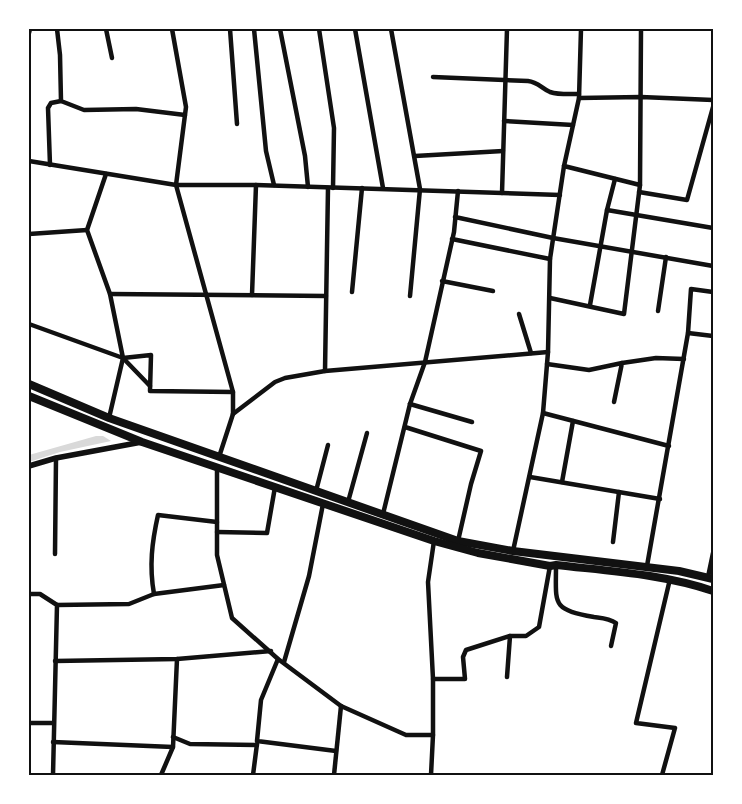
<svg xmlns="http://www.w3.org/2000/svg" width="742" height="804" viewBox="0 0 742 804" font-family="Signika,sans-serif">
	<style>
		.water { fill: #d9d9d9 }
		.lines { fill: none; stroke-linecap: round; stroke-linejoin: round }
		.minor { stroke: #111; stroke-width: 4.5 }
		.tertiary { stroke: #111; stroke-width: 5.5 }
		.trunk { stroke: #111; stroke-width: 8 }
		.neatline { fill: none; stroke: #111; stroke-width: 2 }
	</style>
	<rect width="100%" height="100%" fill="#fff"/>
	<!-- water -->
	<path class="water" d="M 96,436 L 103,436 L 111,441 L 60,452 L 29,462 L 29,455 Z"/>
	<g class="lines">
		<!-- minor -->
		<g class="minor">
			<path d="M 57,29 L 60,55 L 61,101 L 84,110 L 136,109 L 185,115"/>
			<path d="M 106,29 L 112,58"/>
			<path d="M 172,29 L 186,107 L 176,185 L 233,392 L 233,414 L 219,457"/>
			<path d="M 230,29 L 237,124"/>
			<path d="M 254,29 L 266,151 L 274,185"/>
			<path d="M 280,29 L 305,156 L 308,187"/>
			<path d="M 319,29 L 334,128 L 333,188"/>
			<path d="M 355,29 L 383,188"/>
			<path d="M 391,29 L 420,189 L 410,296"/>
			<path d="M 29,33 L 30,29"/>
			<path d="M 433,77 L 528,81 C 538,82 541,88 550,92 C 559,95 570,94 579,94"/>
			<path d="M 579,98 L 641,97 L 713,100"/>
			<path d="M 504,121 L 573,125"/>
			<path d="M 415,156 L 503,151"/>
			<path d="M 29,161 L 176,185 L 256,185 L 560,195"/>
			<path d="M 50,165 L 48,108 L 51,103 L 61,101"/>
			<path d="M 564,166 L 640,185"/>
			<path d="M 106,174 L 87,230 L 110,294 L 123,358 L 109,418"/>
			<path d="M 639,192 L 687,200 L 713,107"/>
			<path d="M 502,193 L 507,29"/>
			<path d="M 607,210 L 615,179"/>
			<path d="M 455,217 L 553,238 L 713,266"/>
			<path d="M 29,234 L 87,230"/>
			<path d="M 452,239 L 550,259"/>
			<path d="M 442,281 L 493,291"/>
			<path d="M 352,292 L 362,188"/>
			<path d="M 110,294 L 326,296"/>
			<path d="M 252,295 L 256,185"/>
			<path d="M 550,298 L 624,314 L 640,185 L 641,29"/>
			<path d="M 590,305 L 607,210 L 713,228"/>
			<path d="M 658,311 L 666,257"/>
			<path d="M 519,314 L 531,353"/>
			<path d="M 29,324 L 123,358 L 151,355 L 150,391 L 233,392"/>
			<path d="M 688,333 L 713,336"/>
			<path d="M 123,358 L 150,386"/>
			<path d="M 547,364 L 589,370 L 622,363"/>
			<path d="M 325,371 L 328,188"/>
			<path d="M 614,402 L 622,363 L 656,358 L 684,359"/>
			<path d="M 410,404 L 472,422"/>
			<path d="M 543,413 L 669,446"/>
			<path d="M 233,414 L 275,382 L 285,378 L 325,371 L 548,352"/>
			<path d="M 405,427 L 481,451 L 471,484 L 458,541"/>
			<path d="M 217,467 L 217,555 L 232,618 L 278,659 L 341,706 L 406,735 L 433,735 L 431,775"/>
			<path d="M 530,477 L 660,499"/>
			<path d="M 562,482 L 573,421"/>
			<path d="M 316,491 L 328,445"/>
			<path d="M 348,502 L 367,433"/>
			<path d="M 383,514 L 410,404 L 425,362 L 454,232 L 458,191"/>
			<path d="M 217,522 L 158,515 C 152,542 149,566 154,594 L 224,585"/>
			<path d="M 217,532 L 267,533 L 275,487"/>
			<path d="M 613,542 L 619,492"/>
			<path d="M 513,551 L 543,413 L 548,352 L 550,259 L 564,166 L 579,98 L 581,29"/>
			<path d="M 55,554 L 56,458"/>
			<path d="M 556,565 C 556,605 551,609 594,617 C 602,618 609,618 616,623 L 611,646"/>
			<path d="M 647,566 L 688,333 L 691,289 L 713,292"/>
			<path d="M 708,577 L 713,553"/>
			<path d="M 29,594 L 40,594 L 57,605 L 53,775"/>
			<path d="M 57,605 L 129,604 L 154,594"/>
			<path d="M 278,659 L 261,700 L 257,741 L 336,751"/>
			<path d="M 55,661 L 177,659 L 271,651"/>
			<path d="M 284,662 L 309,576 L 323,504"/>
			<path d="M 507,677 L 510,636 L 526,636 L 539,627 L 550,566"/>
			<path d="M 433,679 L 465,679 L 463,657 L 466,650 L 510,636"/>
			<path d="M 29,723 L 53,723"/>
			<path d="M 433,735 L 433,679 L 428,582 L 434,541"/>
			<path d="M 173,737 L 190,744 L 257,745"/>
			<path d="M 53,742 L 173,747"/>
			<path d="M 161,775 L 173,747 L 177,659"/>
			<path d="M 253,775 L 257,744"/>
			<path d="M 334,775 L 341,706"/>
			<path d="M 662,775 L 675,728 L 636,723 L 670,579"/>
		</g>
		<!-- tertiary -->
		<path class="tertiary" d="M 29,466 L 56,458 L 142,442"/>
		<!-- trunk -->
		<g class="trunk">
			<path d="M 29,384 L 109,418 L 458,541 L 513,551 L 679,571 L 713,579"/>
			<path d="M 29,396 L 142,442 L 434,541 L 478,553 L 550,566 L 556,565 C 608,571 663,574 713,591"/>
		</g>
	</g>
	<!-- border -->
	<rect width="742" height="804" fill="none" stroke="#ffffff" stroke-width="60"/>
	<rect x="30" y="30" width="682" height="744" class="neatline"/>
</svg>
